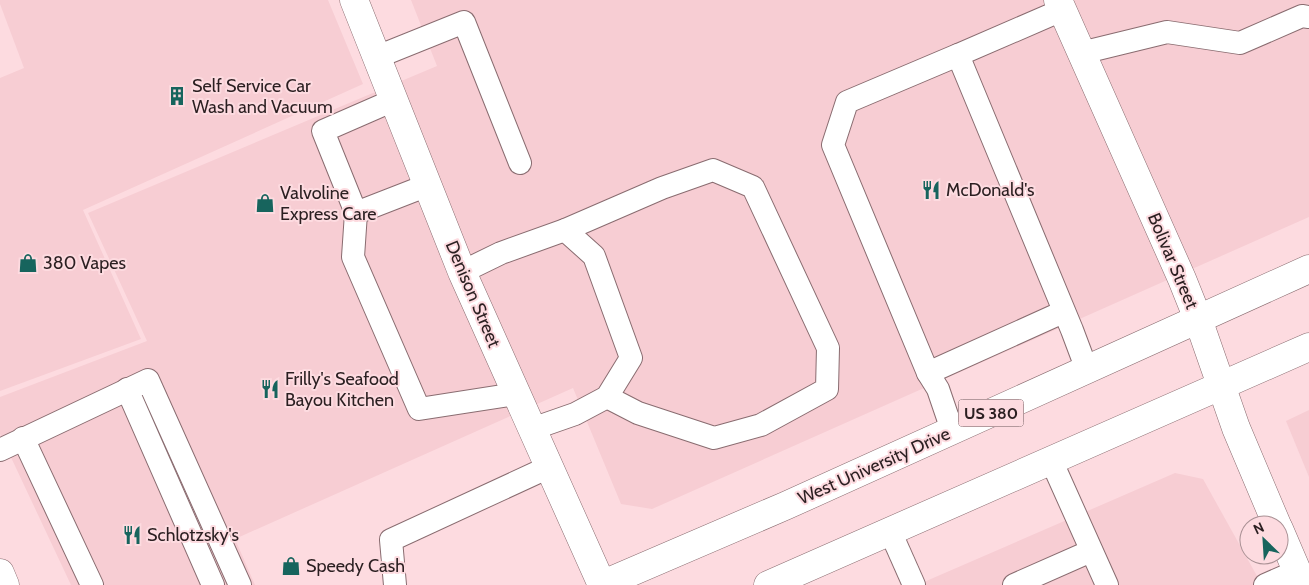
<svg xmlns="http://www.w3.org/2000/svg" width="1309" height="585" viewBox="0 0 1309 585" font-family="Cabin,sans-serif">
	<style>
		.built { fill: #f7cdd3 }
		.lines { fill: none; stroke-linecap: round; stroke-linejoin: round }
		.service-casing { stroke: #896c70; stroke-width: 24 }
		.minor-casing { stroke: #896c70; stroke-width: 29 }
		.tertiary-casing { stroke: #896c70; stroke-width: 29 }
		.primary-casing { stroke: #896c70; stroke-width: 29 }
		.service { stroke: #fff; stroke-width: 22 }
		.minor { stroke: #fff; stroke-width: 28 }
		.tertiary { stroke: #fff; stroke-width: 28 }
		.primary { stroke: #fff; stroke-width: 28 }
		.labels { text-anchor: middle; stroke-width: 4; stroke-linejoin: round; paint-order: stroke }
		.shield { fill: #fddbe0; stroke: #6a575a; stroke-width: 1 }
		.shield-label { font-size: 16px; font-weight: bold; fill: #2b1f21 }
		.poi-label { font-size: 18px; fill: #2b1f21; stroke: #fddbe0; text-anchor: start }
		.street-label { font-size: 18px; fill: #2b1f21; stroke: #fddbe0 }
	</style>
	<rect width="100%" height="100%" fill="#fddbe0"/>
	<!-- built -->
	<g class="built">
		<path d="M 0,0 L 328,0 L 363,84 L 83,210 L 141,339 L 0,391 L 0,78 L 24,68 L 0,4 Z"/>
		<path d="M 411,0 L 1309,0 L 1309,217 L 652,509 L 621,504 L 573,388 L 235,539 L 255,585 L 71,585 L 0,434 L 0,397 L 147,341 L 88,213 L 437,66 Z"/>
		<path d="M 1309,410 L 1309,477 L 1286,421 Z"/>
		<path d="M 1175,473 L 1203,479 L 1262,585 L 917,585 Z"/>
	</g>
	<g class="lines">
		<!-- service casing -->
		<g class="service-casing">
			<g id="service">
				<path d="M 1081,53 L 1167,32 L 1240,43 L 1302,16 L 1309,17"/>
				<path d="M 958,55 L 1062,10"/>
				<path d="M 377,57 L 464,22 L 520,163"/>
				<path d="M 394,100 L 323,131 L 356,213 L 428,185"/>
				<path d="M 356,213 L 353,257 L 419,409 L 516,394"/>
				<path d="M 565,230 L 662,188 L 713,170 L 753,187 L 828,348 L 827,389 L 761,425 L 714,438 L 638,413 L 607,397"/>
				<path d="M 462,272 L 501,253 L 565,230 L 594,256 L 631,358 L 607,397 L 575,414 L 532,429"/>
				<path d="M 928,373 L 1063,312"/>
				<path d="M 127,389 L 213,585"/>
				<path d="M 952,430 L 938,389 L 928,373 L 833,145 L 847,102 L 958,55 L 1072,330 L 1087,370"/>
				<path d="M 23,438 L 92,585"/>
				<path d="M 0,450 L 148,380 L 240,585"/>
				<path d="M 1051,460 L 1107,585"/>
				<path d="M 890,531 L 914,585"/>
				<path d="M 395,585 L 391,540 L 549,467"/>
				<path d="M 1014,585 L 1091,551"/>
				<path d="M 1265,585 L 1297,571"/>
			</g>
		</g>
		<!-- minor casing -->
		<g class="minor-casing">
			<g id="minor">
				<path d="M 354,0 L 462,272 L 602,585"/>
				<path d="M 1058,0 L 1182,279 L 1198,319 L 1236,428 L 1277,525"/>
				<path d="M 1279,529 L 1303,585"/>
			</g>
		</g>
		<!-- tertiary casing -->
		<g class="tertiary-casing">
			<path id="tertiary" d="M 0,573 L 5,585"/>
		</g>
		<!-- primary casing -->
		<g class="primary-casing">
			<g id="primary">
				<path d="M 601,585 L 785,506 L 1309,269"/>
				<path d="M 768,585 L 1309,347"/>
			</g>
		</g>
		<!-- service -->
		<use href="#service" class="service"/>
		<!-- minor -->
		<use href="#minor" class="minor"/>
		<!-- tertiary -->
		<use href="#tertiary" class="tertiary"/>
		<!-- primary -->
		<use href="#primary" class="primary"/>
	</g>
	<!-- icons -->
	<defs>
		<g id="building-bare" transform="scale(1.5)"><path d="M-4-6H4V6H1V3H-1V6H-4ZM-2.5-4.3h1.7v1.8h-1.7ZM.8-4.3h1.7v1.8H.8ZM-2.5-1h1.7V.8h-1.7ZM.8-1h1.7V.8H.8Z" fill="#17645d" stroke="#fddbe0" stroke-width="2.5" paint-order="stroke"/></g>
		<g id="restaurant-bare" transform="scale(1.5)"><path d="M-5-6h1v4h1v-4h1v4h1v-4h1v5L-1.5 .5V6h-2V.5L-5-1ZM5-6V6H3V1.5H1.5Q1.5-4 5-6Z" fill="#17645d" stroke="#fddbe0" stroke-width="2.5" paint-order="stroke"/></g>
		<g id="shop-bare" transform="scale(1.5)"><path d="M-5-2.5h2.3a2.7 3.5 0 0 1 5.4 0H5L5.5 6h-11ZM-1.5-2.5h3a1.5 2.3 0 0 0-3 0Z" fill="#17645d" stroke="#fddbe0" stroke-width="2.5" paint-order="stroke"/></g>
	</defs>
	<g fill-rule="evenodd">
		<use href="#building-bare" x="177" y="96"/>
		<use href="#restaurant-bare" x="931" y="190"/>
		<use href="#shop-bare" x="265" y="203"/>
		<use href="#shop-bare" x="28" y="263"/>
		<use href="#restaurant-bare" x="270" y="389"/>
		<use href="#restaurant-bare" x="132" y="535"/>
		<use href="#shop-bare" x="291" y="566"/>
	</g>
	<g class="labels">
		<!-- shield labels -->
		<rect class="shield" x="958.5" y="399.5" width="65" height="27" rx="4"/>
		<g class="shield-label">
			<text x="991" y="419">US 380</text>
		</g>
		<!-- poi labels -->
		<g class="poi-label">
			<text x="192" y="92">Self Service Car<tspan x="192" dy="21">Wash and Vacuum</tspan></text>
			<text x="946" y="196">McDonald's</text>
			<text x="280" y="199">Valvoline<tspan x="280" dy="21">Express Care</tspan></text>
			<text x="43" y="269">380 Vapes</text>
			<text x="285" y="385">Frilly's Seafood<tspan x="285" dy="21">Bayou Kitchen</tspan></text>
			<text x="147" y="541">Schlotzsky's</text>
			<text x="306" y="572">Speedy Cash</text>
		</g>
		<!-- street labels -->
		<g class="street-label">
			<text transform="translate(1173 261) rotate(67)" y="6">Bolivar Street</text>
			<text transform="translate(473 294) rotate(67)" y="6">Denison Street</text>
			<text transform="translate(874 466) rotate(-24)" y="6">West University Drive</text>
		</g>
	</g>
	<!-- north arrow -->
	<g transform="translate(1264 540) rotate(335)"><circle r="24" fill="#fddbe0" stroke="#a99094"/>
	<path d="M0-4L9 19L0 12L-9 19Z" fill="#17645d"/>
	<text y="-8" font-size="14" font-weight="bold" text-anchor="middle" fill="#2b1f21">N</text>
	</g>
</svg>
